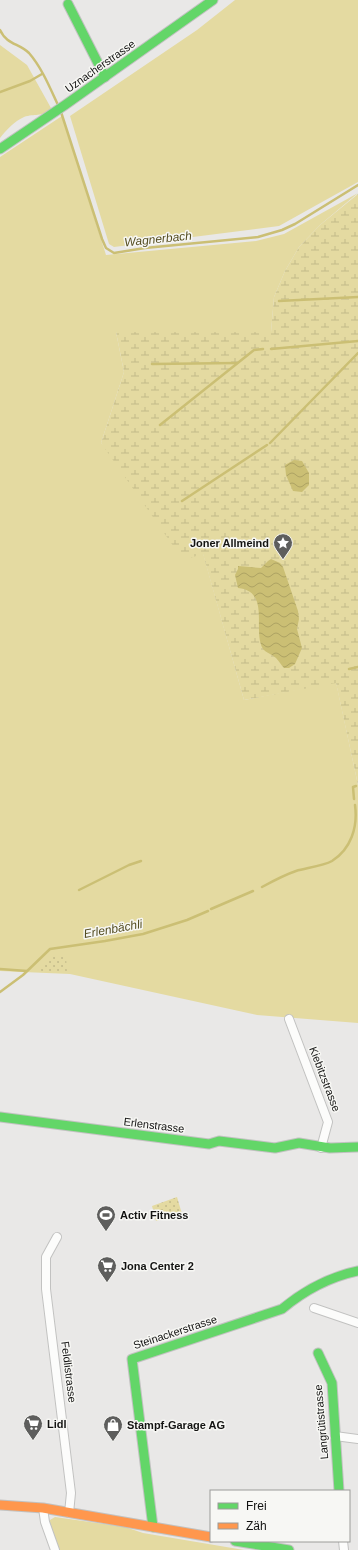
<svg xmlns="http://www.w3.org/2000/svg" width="358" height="1550" viewBox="0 0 358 1550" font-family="Arial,sans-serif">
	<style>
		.grass { fill: #e4daa1 }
		.wetland { fill: url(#wetland-marsh) }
		.park { fill: url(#park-dots) }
		.water { fill: url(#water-waves) }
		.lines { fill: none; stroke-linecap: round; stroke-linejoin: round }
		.stream { stroke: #cbbf74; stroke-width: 2.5 }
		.street-casing { stroke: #c2c2c1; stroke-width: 10 }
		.fast-casing { stroke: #c2c2c1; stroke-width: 11 }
		.slow-casing { stroke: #c2c2c1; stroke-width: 11 }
		.street { stroke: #fcfcfb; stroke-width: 8 }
		.fast { stroke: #63d668; stroke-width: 9 }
		.slow { stroke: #ff974d; stroke-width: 9 }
		.labels { text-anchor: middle; stroke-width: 3; stroke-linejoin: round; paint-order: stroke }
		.street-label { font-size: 11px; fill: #131312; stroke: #f7f7f4 }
		.poi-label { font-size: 11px; font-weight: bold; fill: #131312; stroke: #f7f7f4; text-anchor: start }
		.water-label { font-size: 12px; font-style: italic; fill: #544d21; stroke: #f7f7f4 }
	</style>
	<defs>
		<pattern id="wetland-marsh" width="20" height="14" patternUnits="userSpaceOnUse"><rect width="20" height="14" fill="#e4daa1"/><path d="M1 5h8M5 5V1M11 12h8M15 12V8" fill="none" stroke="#c3ba8a"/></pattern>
		<pattern id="park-dots" width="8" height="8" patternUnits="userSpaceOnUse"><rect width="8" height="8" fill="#e4daa1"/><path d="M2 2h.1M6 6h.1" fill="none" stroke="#c3ba8a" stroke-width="1.8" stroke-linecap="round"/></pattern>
		<pattern id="water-waves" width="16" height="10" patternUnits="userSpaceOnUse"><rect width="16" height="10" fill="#cbbf74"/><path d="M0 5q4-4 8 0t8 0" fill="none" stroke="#ada363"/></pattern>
	</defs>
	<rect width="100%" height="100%" fill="#e9e8e7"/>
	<!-- grass -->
	<g class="grass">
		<path d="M 235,0 L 358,0 L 358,182 L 279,226 L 114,247 L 109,244 L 70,116 L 197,30 Z"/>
		<path d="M 0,45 L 27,65 L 51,108 C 41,118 35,113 24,117 C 15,121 6,130 0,138 Z"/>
		<path d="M 62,116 L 106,255 L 256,241 L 284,234 L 358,193 L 320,225 L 299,247 L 285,271 L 274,297 L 271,332 L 116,332 L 124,372 L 101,443 L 203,553 L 244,700 L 336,682 L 358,785 L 358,1023 L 257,1015 L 70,974 L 0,971 L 0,157 Z"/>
		<path d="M 55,1517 L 125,1527 L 143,1533 L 244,1550 L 58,1550 L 49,1524 L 50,1520 Z"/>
	</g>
	<!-- wetland -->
	<path class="wetland" d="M 358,194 L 358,785 L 336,683 L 244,700 L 203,554 L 183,560 L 101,443 L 124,372 L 116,332 L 271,332 L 274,297 L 285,271 L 299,247 L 320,225 Z"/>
	<!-- park -->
	<g class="park">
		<path d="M 54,956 L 66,956 L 67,973 L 35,971 Z"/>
		<path d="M 177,1197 L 182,1214 L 156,1221 L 152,1206 Z"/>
	</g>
	<!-- water -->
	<g class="water">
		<path d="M 294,460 L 302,461 L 309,473 L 309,485 L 302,492 L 293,491 L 286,475 L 285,465 Z"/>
		<path d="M 271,559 L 280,563 L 283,567 L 298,611 L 299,619 L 297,629 L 302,648 L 295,664 L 289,668 L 284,668 C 281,665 279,661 276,658 C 272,654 266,653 263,649 C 252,631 271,591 238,588 L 235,575 L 238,569 L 238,566 L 261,568 L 268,561 Z"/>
	</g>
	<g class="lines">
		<!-- stream -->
		<g class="stream">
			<path d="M 0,30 C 7,45 19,43 29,53 C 42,68 50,88 58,105"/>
			<path d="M 0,92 L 30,81 L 42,74"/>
			<path d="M 61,112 L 102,239 L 106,248 L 114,253 L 145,248 L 258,237 L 282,230 L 295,224 L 358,185"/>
			<path d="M 279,301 L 358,297"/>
			<path d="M 271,349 L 358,341"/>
			<path d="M 152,364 L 237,363"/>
			<path d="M 160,425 L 254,350 L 263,349"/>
			<path d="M 270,443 L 358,353"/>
			<path d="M 182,501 L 267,445"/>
			<path d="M 349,669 L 358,667"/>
			<path d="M 354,799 L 353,787 L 356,786"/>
			<path d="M 262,887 C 273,881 284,875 296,871 C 306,868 323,866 332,861 C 351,849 358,827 355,805"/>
			<path d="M 79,890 L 129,865 L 141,861"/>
			<path d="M 211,909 L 253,891"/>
			<path d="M 0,969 L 27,971"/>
			<path d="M 0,992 L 23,975 L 50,949 L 105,941 L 143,934 L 187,920 L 208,911"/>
		</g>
		<!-- street casing -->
		<g class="street-casing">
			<g id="street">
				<path d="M 289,1019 L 328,1122 L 321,1148"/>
				<path d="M 57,1237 L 46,1257 L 46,1289 L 71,1493 L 69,1513"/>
				<path d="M 314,1308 L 358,1323"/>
				<path d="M 335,1436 L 358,1439"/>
				<path d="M 43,1508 L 45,1522 L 55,1550"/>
				<path d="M 343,1541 L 344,1550"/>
			</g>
		</g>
		<!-- fast casing -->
		<g class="fast-casing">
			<g id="fast">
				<path d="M 68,4 L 105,77"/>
				<path d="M 0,149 L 65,105 L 213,0"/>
				<path d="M 0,1117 L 209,1144 L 219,1141 L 275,1148 L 299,1143 L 330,1148 L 358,1147"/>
				<path d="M 318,1353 L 332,1383 L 339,1491"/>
				<path d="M 153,1527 L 132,1359 L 282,1309 C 305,1290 329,1277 358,1271"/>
				<path d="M 235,1541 L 289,1550"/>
			</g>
		</g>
		<!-- slow casing -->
		<g class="slow-casing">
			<path id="slow" d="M 0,1505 L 43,1508 L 211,1537"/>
		</g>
		<!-- street -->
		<use href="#street" class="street"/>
		<!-- fast -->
		<use href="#fast" class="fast"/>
		<!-- slow -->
		<use href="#slow" class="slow"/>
	</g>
	<!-- icons -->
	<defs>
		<g id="sight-pin" transform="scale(1)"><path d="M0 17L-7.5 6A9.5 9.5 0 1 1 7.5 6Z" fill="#5e5e5d" stroke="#f7f7f4"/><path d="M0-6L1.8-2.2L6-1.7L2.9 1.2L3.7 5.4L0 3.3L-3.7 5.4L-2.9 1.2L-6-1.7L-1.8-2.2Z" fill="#fff"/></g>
		<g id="stadium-pin" transform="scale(1)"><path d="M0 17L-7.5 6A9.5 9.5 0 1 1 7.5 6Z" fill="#5e5e5d" stroke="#f7f7f4"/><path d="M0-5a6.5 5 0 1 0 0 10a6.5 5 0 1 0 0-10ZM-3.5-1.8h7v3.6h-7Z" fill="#fff"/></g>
		<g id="supermarket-pin" transform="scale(1)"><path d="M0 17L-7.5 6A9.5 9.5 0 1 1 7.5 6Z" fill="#5e5e5d" stroke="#f7f7f4"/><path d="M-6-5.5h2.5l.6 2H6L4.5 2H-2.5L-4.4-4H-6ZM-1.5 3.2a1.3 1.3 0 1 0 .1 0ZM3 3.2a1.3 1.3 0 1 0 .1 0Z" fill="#fff"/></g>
		<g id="shop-pin" transform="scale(1)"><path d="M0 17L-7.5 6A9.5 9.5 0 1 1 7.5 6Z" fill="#5e5e5d" stroke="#f7f7f4"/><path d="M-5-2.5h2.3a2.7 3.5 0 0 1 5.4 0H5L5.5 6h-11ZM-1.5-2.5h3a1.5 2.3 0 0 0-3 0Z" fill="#fff"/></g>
	</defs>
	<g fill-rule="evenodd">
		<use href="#sight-pin" x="283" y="543"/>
		<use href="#stadium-pin" x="106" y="1215"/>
		<use href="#supermarket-pin" x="107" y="1266"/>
		<use href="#supermarket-pin" x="33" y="1424"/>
		<use href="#shop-pin" x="113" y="1425"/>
	</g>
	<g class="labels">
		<!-- street labels -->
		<g class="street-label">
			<text transform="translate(100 66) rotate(-35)" y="4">Uznacherstrasse</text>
			<text transform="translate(325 1079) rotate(69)" y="4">Kiebitzstrasse</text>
			<text transform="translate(154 1125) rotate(7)" y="4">Erlenstrasse</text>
			<text transform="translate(175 1332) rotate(-18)" y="4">Steinackerstrasse</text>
			<text transform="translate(69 1372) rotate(83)" y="4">Feldlistrasse</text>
			<text transform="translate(321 1422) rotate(-95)" y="4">Langrütistrasse</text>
		</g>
		<!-- poi labels -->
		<g class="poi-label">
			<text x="269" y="547" text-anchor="end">Joner Allmeind</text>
			<text x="120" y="1219">Activ Fitness</text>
			<text x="121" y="1270">Jona Center 2</text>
			<text x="47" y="1428">Lidl</text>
			<text x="127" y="1429">Stampf-Garage AG</text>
		</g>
		<!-- water labels -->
		<g class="water-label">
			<text transform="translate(158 239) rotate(-6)" y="4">Wagnerbach</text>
			<text transform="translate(113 929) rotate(-10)" y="4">Erlenbächli</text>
		</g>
	</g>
	<!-- legend -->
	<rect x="210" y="1490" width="140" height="52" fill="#f7f7f4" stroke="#9c9c9a"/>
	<rect x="218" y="1503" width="20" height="6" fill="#63d668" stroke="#9c9c9a"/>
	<text x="246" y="1510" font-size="12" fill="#131312">Frei</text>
	<rect x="218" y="1523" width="20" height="6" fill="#ff974d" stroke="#9c9c9a"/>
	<text x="246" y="1530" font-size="12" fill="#131312">Zäh</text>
</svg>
